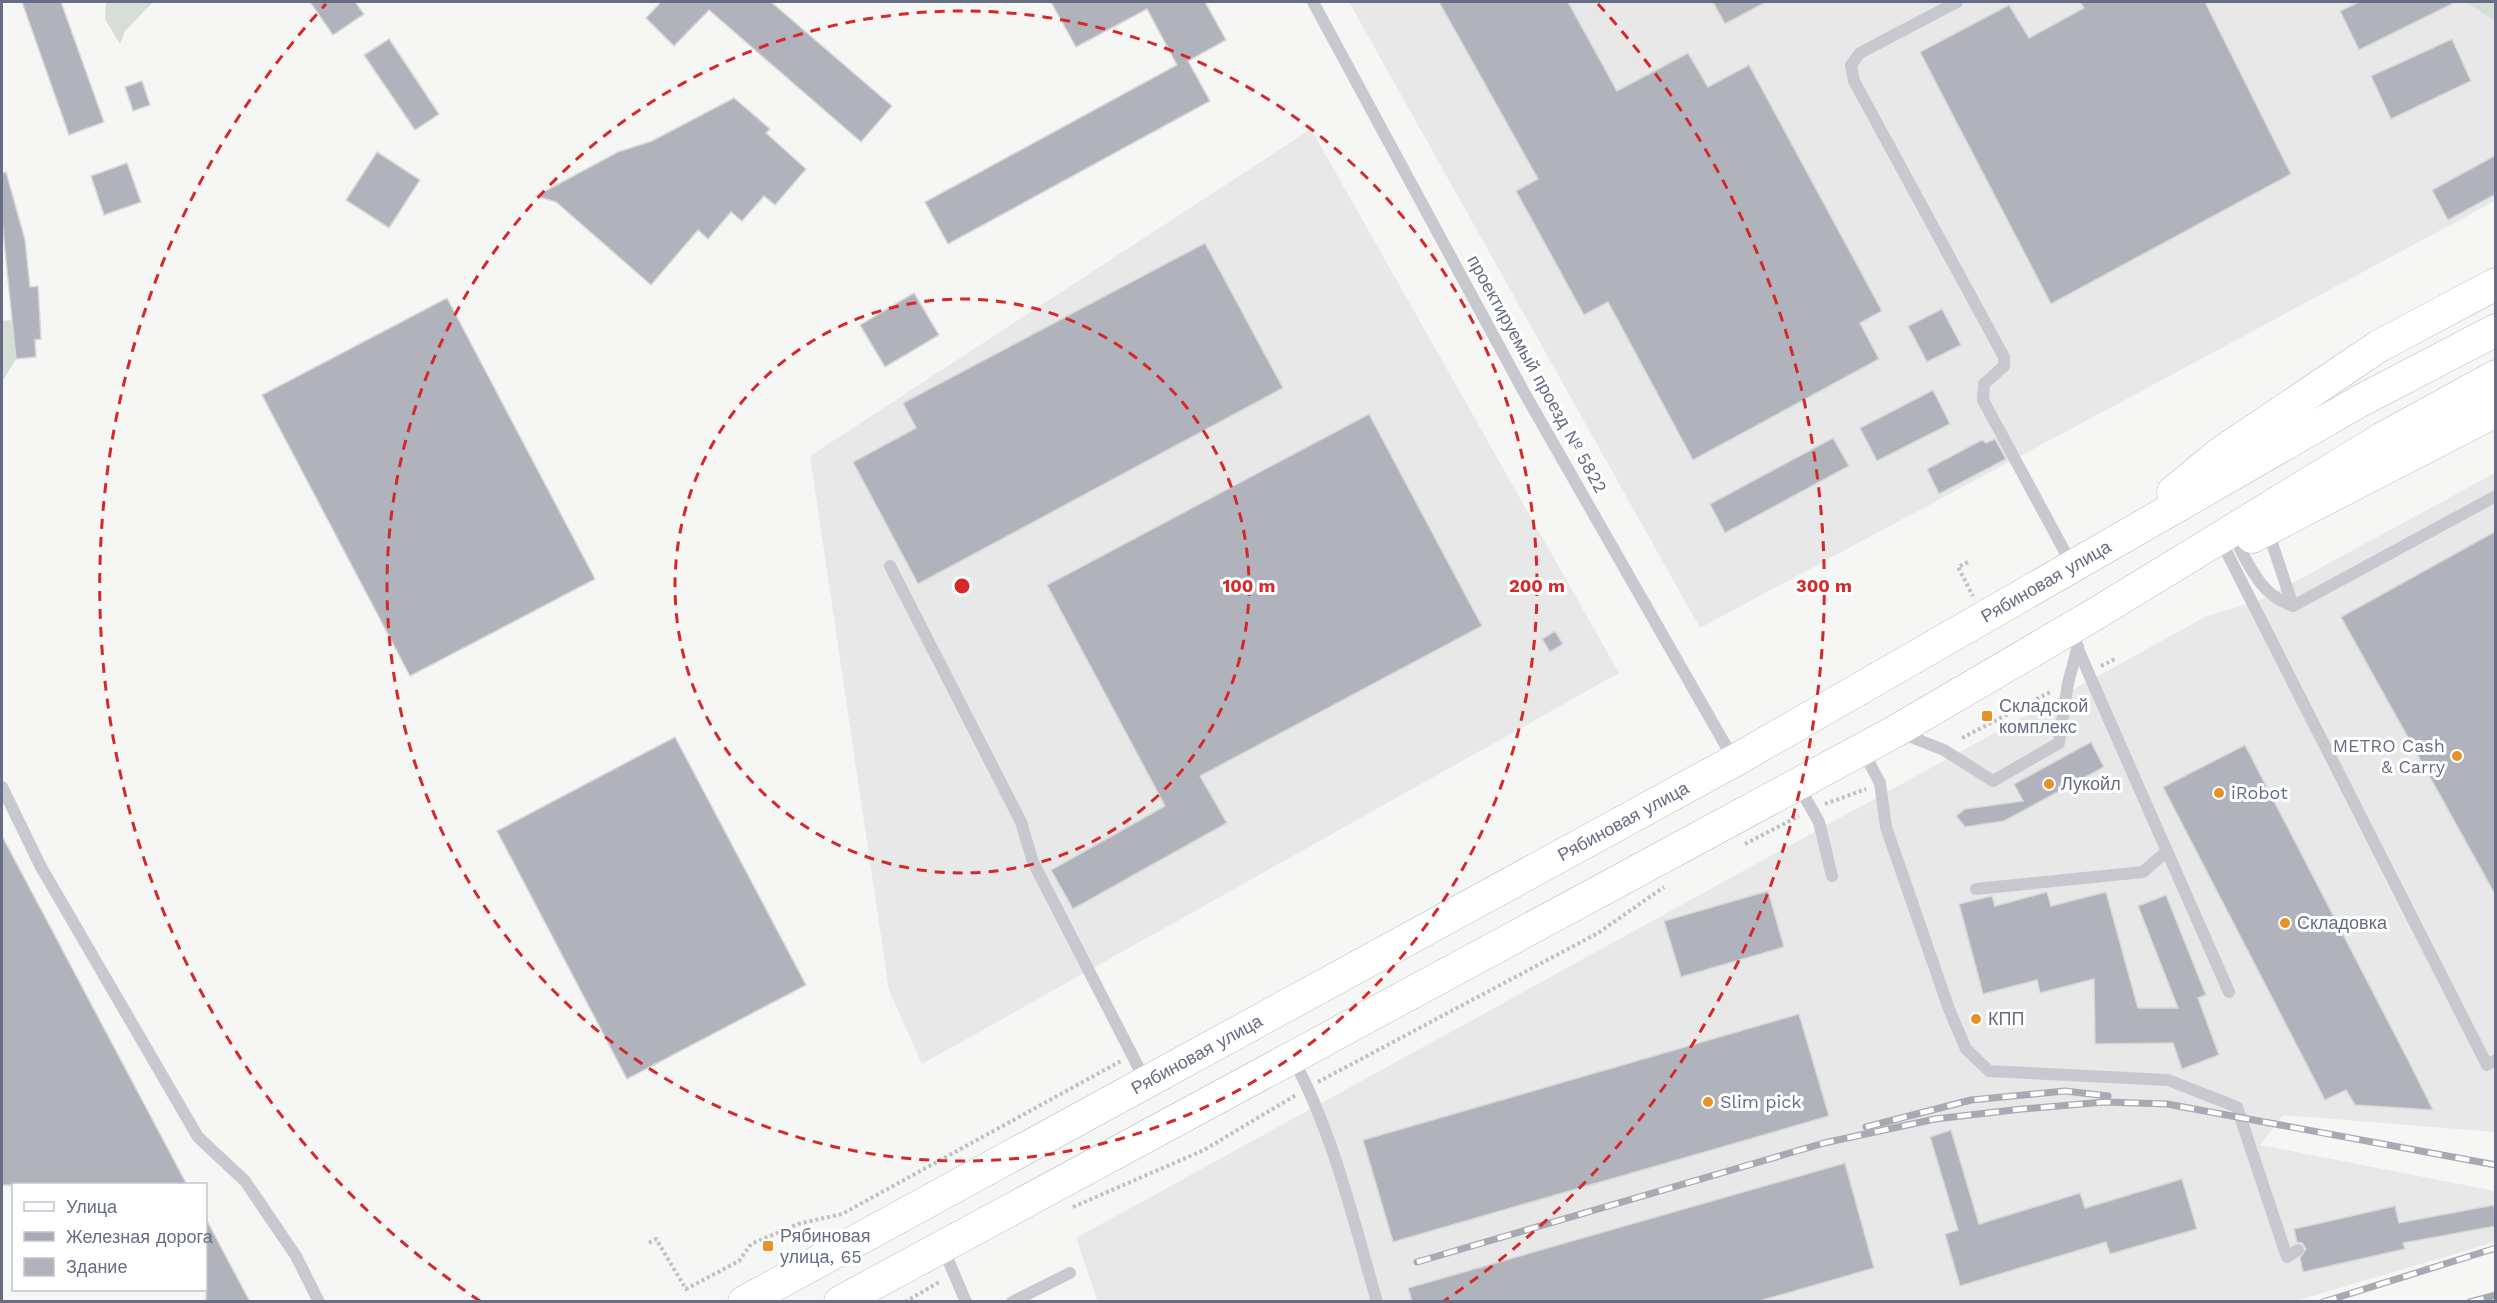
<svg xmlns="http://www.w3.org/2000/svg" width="2497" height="1303" viewBox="0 0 2497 1303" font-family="'Work Sans',sans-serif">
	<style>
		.built { fill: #e7e8e7 }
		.green { fill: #d6ded5 }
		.building { fill: #b0b3bc; stroke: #d8d9d7; stroke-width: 1.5 }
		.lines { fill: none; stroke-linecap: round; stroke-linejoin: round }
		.secondary-casing { stroke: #babbc2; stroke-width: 33 }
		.path { stroke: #bfc0c3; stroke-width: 4; stroke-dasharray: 3 3; stroke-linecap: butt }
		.lane { stroke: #c8c9ce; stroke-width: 12 }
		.secondary { stroke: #fff; stroke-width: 32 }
		.rail-casing { stroke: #a7aab2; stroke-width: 7 }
		.rail { stroke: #fff; stroke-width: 4.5; stroke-dasharray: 14; stroke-linecap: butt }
		.ring { fill: none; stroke: #d62828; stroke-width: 3; stroke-dasharray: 10 8 }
		.poi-dot { fill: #e59226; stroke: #fff; stroke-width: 2 }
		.labels { text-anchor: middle; stroke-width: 6; stroke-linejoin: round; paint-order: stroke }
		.street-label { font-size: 18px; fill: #666d85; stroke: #fff }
		.poi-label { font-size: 18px; fill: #666d85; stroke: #fff; text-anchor: start }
		.centre { fill: #d62828; stroke: #fff; stroke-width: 3 }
		.ring-label { font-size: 18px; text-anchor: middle; font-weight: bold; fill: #d62828; stroke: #fff; stroke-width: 6; stroke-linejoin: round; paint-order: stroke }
	</style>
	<rect width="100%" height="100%" fill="#f6f7f4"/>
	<!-- built -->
	<g class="built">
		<path d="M 1349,2 L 2486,2 L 2496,8 L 2495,201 L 1700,628 Z"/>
		<path d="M 1311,129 L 1619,673 L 922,1064 L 889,990 L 810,456 Z"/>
		<path d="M 2495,473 L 2495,1132 L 2283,1115 L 2260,1145 L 2495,1191 L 2495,1242 L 2292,1302 L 1098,1302 L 1076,1238 L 2207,616 L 2263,599 Z"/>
	</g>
	<!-- green -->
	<g class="green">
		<path d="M 106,2 L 153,2 L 125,31 L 120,44 L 105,19 Z"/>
		<path d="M 2466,2 L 2495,2 L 2495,21 Z"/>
		<path d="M 12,320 L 16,359 L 2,382 L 2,321 Z"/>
	</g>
	<!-- building -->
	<g class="building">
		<path d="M 22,2 L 61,2 L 104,122 L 69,135 Z"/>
		<path d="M 310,2 L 355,2 L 364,14 L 333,35 Z"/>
		<path d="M 661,2 L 771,2 L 892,106 L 861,142 L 709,10 L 674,46 L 646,18 Z"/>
		<path d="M 1051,2 L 1205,2 L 1226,40 L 1188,61 L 1210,101 L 948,244 L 925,202 L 1177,65 L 1147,9 L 1076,47 Z"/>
		<path d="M 1439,2 L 1568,2 L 1617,91 L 1688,53 L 1708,87 L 1749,65 L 1882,311 L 1860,323 L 1879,359 L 1693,460 L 1608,302 L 1584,315 L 1516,191 L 1538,179 Z"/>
		<path d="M 1713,2 L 1766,2 L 1725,24 Z"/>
		<path d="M 2080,2 L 2205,2 L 2291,174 L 2051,304 L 1920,52 L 2009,5 L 2029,38 L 2084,8 Z"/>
		<path d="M 2359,2 L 2456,2 L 2359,50 L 2340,11 Z"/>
		<path d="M 389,39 L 439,114 L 415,130 L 364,55 Z"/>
		<path d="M 2452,39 L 2471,81 L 2391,119 L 2371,76 Z"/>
		<path d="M 142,81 L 150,105 L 133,111 L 125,87 Z"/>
		<path d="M 734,98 L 770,129 L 766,133 L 806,169 L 775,205 L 764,196 L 742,221 L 731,212 L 708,239 L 698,230 L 651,285 L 556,202 L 536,196 L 618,152 L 652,141 Z"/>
		<path d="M 377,152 L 420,180 L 389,228 L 346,200 Z"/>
		<path d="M 2496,155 L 2496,194 L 2448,220 L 2432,190 Z"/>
		<path d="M 127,163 L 141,202 L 104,215 L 91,176 Z"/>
		<path d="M 6,172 L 25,240 L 30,287 L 38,286 L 41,339 L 35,340 L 36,357 L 16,359 L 2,220 L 2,173 Z"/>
		<path d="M 1205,243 L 1283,388 L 918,584 L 853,462 L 916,428 L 903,403 Z"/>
		<path d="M 914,293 L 939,335 L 885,367 L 860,325 Z"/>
		<path d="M 447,298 L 595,579 L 410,676 L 262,395 Z"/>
		<path d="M 1942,309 L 1961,345 L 1927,362 L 1908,326 Z"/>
		<path d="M 1933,390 L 1950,424 L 1877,461 L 1860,428 Z"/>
		<path d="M 1369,414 L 1482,626 L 1200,776 L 1227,823 L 1073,909 L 1051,870 L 1165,806 L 1047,585 Z"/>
		<path d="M 1833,438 L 1849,466 L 1725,533 L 1710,504 Z"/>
		<path d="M 1995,439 L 2006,459 L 1939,494 L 1927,469 L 1982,440 L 1986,443 Z"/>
		<path d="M 2496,531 L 2496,896 L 2341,617 Z"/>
		<path d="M 1555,631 L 1563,644 L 1550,652 L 1542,639 Z"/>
		<path d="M 675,737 L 806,985 L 627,1079 L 497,831 Z"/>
		<path d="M 2091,742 L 2104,767 L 2004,821 L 1965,827 L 1956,816 L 1965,809 L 2023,801 L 2014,784 Z"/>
		<path d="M 2245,745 L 2407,1058 L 2433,1110 L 2355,1105 L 2346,1090 L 2325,1100 L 2163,787 Z"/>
		<path d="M 2,836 L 187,1185 L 2,1185 Z"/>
		<path d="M 1768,891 L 1784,947 L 1681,977 L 1664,921 Z"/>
		<path d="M 2047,892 L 2051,906 L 2106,892 L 2138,1008 L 2178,1008 L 2138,906 L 2166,895 L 2206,995 L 2198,998 L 2219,1055 L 2182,1069 L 2173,1043 L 2095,1044 L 2094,979 L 2040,993 L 2037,980 L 1983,994 L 1959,904 L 1992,896 L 1995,906 Z"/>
		<path d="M 1799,1014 L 1829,1116 L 1393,1242 L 1363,1140 Z"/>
		<path d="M 1951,1130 L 1979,1224 L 2080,1193 L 2085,1208 L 2182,1179 L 2197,1229 L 2110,1254 L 2106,1242 L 1960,1286 L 1945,1234 L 1958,1230 L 1930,1137 Z"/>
		<path d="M 1845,1163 L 1874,1268 L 1756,1302 L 1412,1302 L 1408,1288 Z"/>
		<path d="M 2494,1205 L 2496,1226 L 2403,1243 L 2405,1249 L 2303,1272 L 2300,1258 L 2306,1249 L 2302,1243 L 2297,1242 L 2294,1229 L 2395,1206 L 2399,1223 Z"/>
		<path d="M 206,1219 L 250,1302 L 206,1302 Z"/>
	</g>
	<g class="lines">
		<!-- secondary casing -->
		<g class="secondary-casing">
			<g id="secondary">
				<path d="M 2173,492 L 2219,454 L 2379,346 L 2496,284"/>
				<path d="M 2252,537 L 2496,411"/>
				<path id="s1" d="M 744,1302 L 1734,761 L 2360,401 L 2496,330"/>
				<path d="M 840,1302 L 1894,732 L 2097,613 L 2383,438 L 2496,376"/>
			</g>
		</g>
		<!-- path -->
		<g class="path">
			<path d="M 1968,562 L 1958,567 L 1973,596"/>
			<path d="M 2101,666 L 2117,658"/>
			<path d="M 1962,738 L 2052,691"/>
			<path d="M 1825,804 L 1866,789"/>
			<path d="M 1745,844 L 1799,816"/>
			<path d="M 1318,1082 L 1598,933 L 1664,887"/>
			<path d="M 1073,1207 L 1204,1150 L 1296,1095"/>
			<path d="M 649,1243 L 656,1239 L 686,1289 L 739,1261 L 751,1244 L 798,1224 L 842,1214 L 1121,1061"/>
			<path d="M 905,1302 L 941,1281"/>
		</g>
		<!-- lane -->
		<g class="lane">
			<path d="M 1313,2 L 1525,394 L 1734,760"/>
			<path d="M 1957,2 L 1860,53 L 1851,65 L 1854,81 L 2004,357 L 2004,366 L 1984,384 L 1983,400 L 2072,565"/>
			<path d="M 2271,530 L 2273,546 L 2293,606"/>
			<path d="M 2237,543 C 2251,570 2263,596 2293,606 L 2496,496"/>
			<path d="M 2225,549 L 2487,1065 L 2496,1060"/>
			<path d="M 890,566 L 1021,822 L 1033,862 L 1146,1082"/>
			<path d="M 2070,631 L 2229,992"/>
			<path d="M 1901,733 L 1944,750 L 1993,781 L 2059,743 L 2068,683 L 2078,646"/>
			<path d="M 1863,751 L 1880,783 L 1886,827 L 1949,1009 L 1966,1049 L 1989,1071 L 2168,1080 L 2237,1107 L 2287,1257 L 2298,1250"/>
			<path d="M 1798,785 L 1819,822 L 1832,876"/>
			<path d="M 2,787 L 41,867 L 198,1137 L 245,1181 L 296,1256 L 319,1302"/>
			<path d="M 1976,889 L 2143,872 L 2167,851"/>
			<path d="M 1293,1059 C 1333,1132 1354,1222 1377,1302"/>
			<path d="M 943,1248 L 966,1302"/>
			<path d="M 1012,1302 L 1070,1273"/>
		</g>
		<!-- secondary -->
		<use href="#secondary" class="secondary"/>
		<!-- rail casing -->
		<g class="rail-casing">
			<g id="rail">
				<path d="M 1866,1127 L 1971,1100 L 2065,1091 L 2108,1096"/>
				<path d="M 1417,1262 L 1824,1143 L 1935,1119 L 2022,1109 L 2105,1102 L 2167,1104 L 2496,1165"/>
				<path d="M 2323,1302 L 2496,1248"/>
				<path d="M 2470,1302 L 2496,1295"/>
			</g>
		</g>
		<!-- rail -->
		<use href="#rail" class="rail"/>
	</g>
	<!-- distance rings -->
	<g class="ring">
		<circle cx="962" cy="586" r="287"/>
		<circle cx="962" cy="586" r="575"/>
		<path d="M480 1301A862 862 0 0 1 326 4M1598 4A862 862 0 0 1 1444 1301"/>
	</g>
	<!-- markers -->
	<g class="poi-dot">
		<rect x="1981" y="710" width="12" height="12" rx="3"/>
		<circle cx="2457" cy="756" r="6"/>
		<circle cx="2049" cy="784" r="6"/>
		<circle cx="2219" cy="793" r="6"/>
		<circle cx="2285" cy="923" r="6"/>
		<circle cx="1976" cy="1019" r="6"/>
		<circle cx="1708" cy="1102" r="6"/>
		<rect x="762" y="1240" width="12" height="12" rx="3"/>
	</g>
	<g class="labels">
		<!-- street labels -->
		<g class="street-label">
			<text transform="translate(1537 374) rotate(61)" y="6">проектируемый проезд № 5822</text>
			<text dy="6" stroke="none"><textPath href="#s1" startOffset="1488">Рябиновая улица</textPath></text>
			<text dy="6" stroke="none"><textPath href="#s1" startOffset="1002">Рябиновая улица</textPath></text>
			<text dy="6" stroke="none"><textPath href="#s1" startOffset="516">Рябиновая улица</textPath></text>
		</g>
		<!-- poi labels -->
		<g class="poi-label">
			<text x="1999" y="712">Складской<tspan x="1999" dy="21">комплекс</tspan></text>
			<text x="2445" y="752" text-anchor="end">METRO Cash<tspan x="2445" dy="21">&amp; Carry</tspan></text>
			<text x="2061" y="790">Лукойл</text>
			<text x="2231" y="799">iRobot</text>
			<text x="2297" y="929">Складовка</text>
			<text x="1988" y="1025">КПП</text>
			<text x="1720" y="1108">Slim pick</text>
			<text x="780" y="1242">Рябиновая<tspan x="780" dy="21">улица, 65</tspan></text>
		</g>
	</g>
	<circle cx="962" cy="586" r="9" class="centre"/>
	<g class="ring-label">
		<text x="1249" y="592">100 m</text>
		<text x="1537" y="592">200 m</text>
		<text x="1824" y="592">300 m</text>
	</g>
	<!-- border -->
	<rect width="2497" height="1303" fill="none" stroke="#666d85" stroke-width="6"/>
	<!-- legend -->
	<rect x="12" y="1183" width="195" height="108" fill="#ffffff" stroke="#c2c5ce" stroke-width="1.5"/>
	<rect x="24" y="1202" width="30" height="9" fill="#ffffff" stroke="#c2c5ce" stroke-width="1.5"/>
	<text x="66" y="1213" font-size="18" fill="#666d85">Улица</text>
	<rect x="24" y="1232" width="30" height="9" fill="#a7aab2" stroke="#c2c5ce" stroke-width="1.5"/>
	<text x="66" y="1243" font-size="18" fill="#666d85">Железная дорога</text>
	<rect x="24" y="1258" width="30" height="18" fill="#b0b3bc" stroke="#c2c5ce" stroke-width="1.5"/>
	<text x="66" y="1273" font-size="18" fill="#666d85">Здание</text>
</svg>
